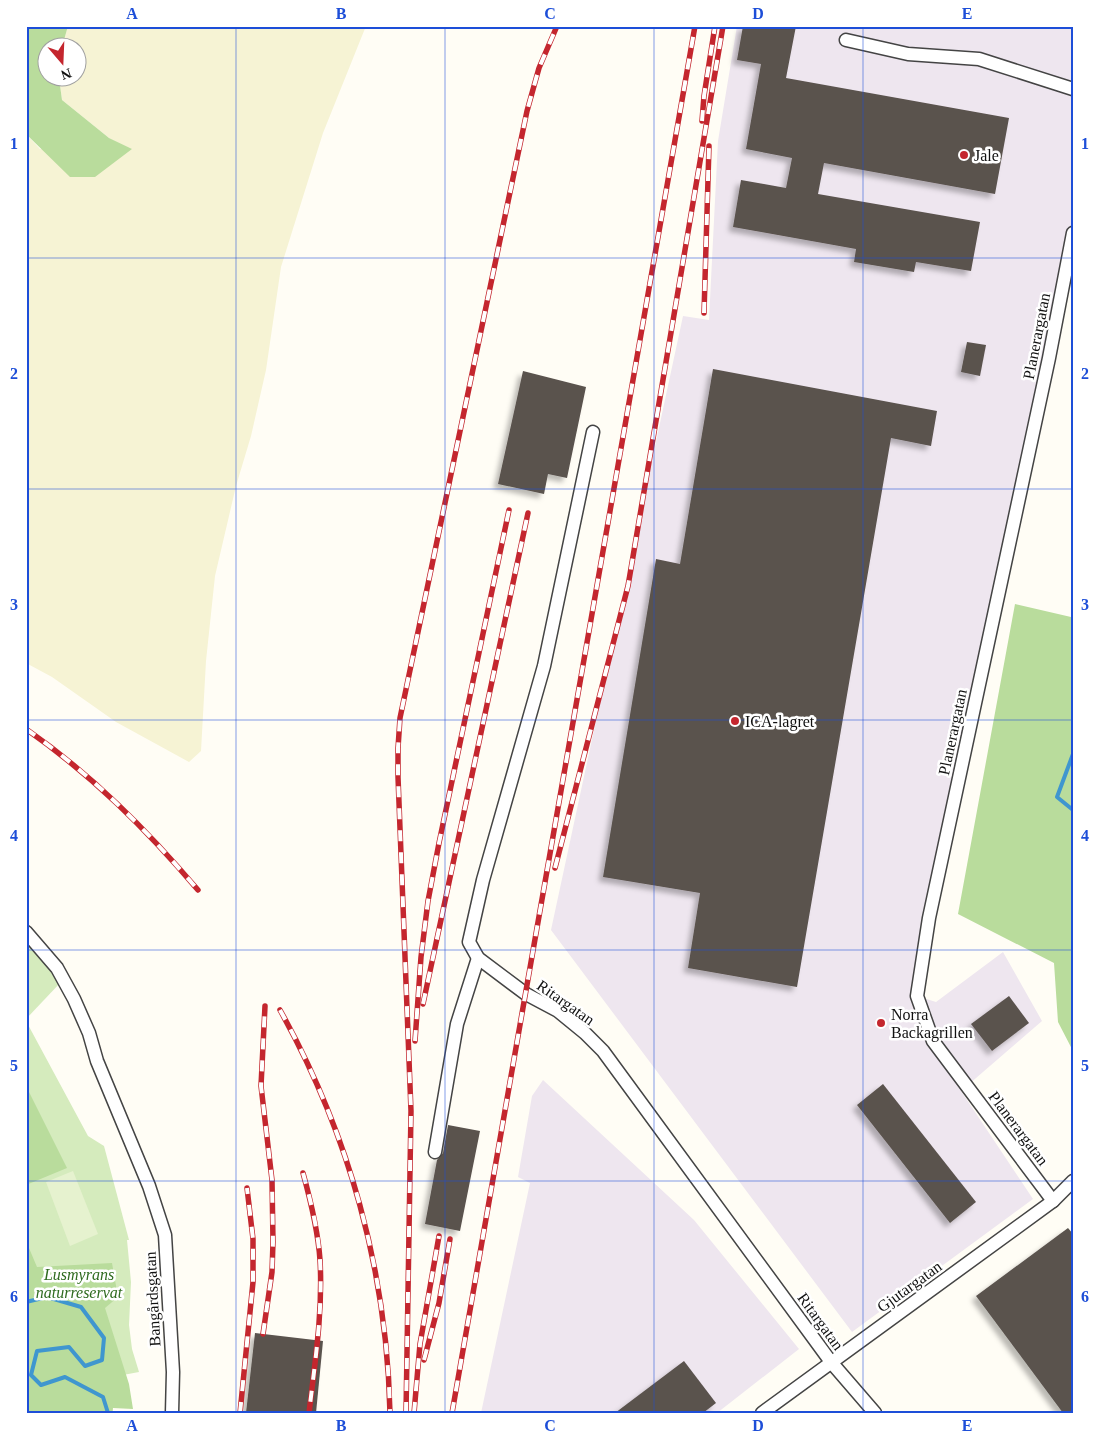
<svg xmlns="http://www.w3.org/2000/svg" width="1099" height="1439" viewBox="0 0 1099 1439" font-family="'Times New Roman',serif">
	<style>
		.industrial { fill: #eee6ef }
		.farmland { fill: #f6f3d4 }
		.green { fill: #d5ebbd }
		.forest { fill: #b9dc9c }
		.pitch { fill: #e6f2cf }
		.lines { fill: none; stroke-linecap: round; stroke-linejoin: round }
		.stream { stroke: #3f96cf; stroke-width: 4 }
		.building { fill: #5a524d; filter: url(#shadow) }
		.minor-casing { stroke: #444; stroke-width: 15 }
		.minor { stroke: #fff; stroke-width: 12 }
		.rail-casing { stroke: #c4262e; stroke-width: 5.5 }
		.rail { stroke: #fff; stroke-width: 4; stroke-dasharray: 11; stroke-linecap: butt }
		.grid { fill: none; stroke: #1d4ed8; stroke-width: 1; stroke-opacity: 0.55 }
		.poi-dot { fill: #c4262e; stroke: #fff; stroke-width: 2 }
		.labels { text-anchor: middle; stroke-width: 5; stroke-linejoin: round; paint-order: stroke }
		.poi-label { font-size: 16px; fill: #111; stroke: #fff; text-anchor: start }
		.street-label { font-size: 16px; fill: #111; stroke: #fff }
		.park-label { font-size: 16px; font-style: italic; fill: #2f6b1f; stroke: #fff }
		.neatline { fill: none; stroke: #1d4ed8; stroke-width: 2 }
		.grid-label { font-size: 16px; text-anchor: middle; font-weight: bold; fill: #1d4ed8 }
	</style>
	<defs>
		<filter id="shadow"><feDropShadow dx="-4.5" dy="4.5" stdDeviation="2.5" flood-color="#0004"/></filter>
	</defs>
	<rect width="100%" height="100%" fill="#fffdf5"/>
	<!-- industrial -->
	<g class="industrial">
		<path d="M 737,26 L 1073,26 L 1073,233 L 917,996 L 936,1002 L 1003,952 L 1042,1021 L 961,1091 L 1033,1199 L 852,1332 L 551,930 L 683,316 L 709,320 L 718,141 Z"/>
		<path d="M 543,1080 L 694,1220 L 799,1349 L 717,1413 L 481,1413 L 530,1183 L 518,1177 L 532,1096 Z"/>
	</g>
	<!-- farmland -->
	<path class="farmland" d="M 68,26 L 366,26 L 323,133 L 281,267 L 266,370 L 251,436 L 236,486 L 215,576 L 206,661 L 201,751 L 189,762 L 116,722 L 52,677 L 26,663 L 26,134 L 40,149 L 132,150 L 109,138 L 62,100 L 59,78 L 78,78 L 78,48 L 62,47 Z"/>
	<!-- green -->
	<g class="green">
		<path d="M 26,939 L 61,982 L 26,1019 Z"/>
		<path d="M 26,1021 L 88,1136 L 104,1146 L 129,1240 L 127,1240 L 131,1282 L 129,1325 L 132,1349 L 139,1372 L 123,1375 L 112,1394 L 113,1413 L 26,1413 Z"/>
	</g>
	<!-- forest -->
	<g class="forest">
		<path d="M 26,26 L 68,26 L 62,47 L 48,48 L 48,78 L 59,78 L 62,100 L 109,138 L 132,149 L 95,177 L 70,177 L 26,134 Z"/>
		<path d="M 1015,604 L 1071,617 L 1073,614 L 1073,1051 L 1058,1022 L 1054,963 L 958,914 Z"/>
		<path d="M 26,1086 L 67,1168 L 26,1185 Z"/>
		<path d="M 26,1241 L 37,1267 L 112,1263 L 118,1297 L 105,1308 L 129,1384 L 133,1409 L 113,1408 L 112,1413 L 26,1413 Z"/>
	</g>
	<!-- pitch -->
	<path class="pitch" d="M 73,1171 L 98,1234 L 70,1246 L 46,1182 Z"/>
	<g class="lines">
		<!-- stream -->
		<g class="stream">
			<path d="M 1073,754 L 1057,797 L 1073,810"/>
			<path d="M 26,1302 L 47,1297 L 81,1307 L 104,1338 L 102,1360 L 85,1366 L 69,1347 L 37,1351 L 31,1375 L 41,1385 L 65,1377 L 103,1397 L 108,1413"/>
		</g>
	</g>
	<!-- building -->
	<g class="building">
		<path d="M 743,26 L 796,26 L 786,78 L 1009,118 L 995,194 L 824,163 L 818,194 L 980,222 L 971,271 L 916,262 L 914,272 L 854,262 L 856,249 L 733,227 L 741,180 L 786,188 L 792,158 L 746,149 L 761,64 L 737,60 Z"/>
		<path d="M 967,342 L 986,345 L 980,376 L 961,372 Z"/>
		<path d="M 713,369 L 937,411 L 931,446 L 891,438 L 797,987 L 688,968 L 700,893 L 603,877 L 656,559 L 680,564 Z"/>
		<path d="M 523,371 L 586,387 L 567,478 L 548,474 L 544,494 L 498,484 Z"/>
		<path d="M 1009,996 L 1029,1023 L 992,1051 L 971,1024 Z"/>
		<path d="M 883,1084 L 976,1202 L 950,1223 L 857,1105 Z"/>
		<path d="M 448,1125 L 480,1131 L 460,1231 L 425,1224 L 437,1160 L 443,1153 Z"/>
		<path d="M 1068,1228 L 1073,1234 L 1073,1413 L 1063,1413 L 976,1296 Z"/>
		<path d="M 255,1333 L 323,1341 L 316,1413 L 246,1413 Z"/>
		<path d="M 684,1361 L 716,1403 L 703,1413 L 615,1413 Z"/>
	</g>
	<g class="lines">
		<!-- minor casing -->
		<g class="minor-casing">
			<g id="minor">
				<path d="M 846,40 L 908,54 L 979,59 L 1073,89"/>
				<path d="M 593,432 L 544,666 L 483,880 L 469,942 L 478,958 L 526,994 L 558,1011 L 585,1033 L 603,1051 L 831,1362 L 875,1413"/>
				<path d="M 26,932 L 57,968 L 74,999 L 89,1033 L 97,1061 L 149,1186 L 165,1235 L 173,1372 L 172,1413"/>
				<path d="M 435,1152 L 457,1024 L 478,958"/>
				<path d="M 1053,1201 L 933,1041 L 917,996 L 929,918 L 1049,358 L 1073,233"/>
				<path d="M 762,1413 L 1053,1201 L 1073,1181"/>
			</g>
		</g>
		<!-- minor -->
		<use href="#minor" class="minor"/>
		<!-- rail casing -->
		<g class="rail-casing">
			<g id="rail">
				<path d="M 702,121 L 704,96 L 715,26"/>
				<path d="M 704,313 L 709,146"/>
				<path d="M 26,729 C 92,775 146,829 198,890"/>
				<path d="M 555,868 L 628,586 L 723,26"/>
				<path d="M 423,1004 L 528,513"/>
				<path d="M 280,1010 C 349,1134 387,1271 390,1413"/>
				<path d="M 415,1041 L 421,957 L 428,901 L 439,843 L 509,510"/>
				<path d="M 303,1173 C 311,1202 318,1230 320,1260 C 323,1311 315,1362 309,1413"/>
				<path d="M 263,1334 L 272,1272 L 273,1242 L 272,1180 L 261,1086 L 265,1006"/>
				<path d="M 424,1360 L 439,1303 L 450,1239"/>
				<path d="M 240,1413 L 253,1282 L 253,1239 L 247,1188"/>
				<path d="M 406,1413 L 411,1111 L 398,777 L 398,748 L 400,718 L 527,111 L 539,68 L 557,26"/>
				<path d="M 414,1413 L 420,1344 L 439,1236"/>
				<path d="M 452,1413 L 695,26"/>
			</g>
		</g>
		<!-- rail -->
		<use href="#rail" class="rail"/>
	</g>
	<!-- grid -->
	<path class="grid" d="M 236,26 L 236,1413M 445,26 L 445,1413M 654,26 L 654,1413M 863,26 L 863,1413M 26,258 L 1073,258M 26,489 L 1073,489M 26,720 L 1073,720M 26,950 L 1073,950M 26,1181 L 1073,1181"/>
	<!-- markers -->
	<g class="poi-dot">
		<circle cx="964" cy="155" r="5"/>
		<circle cx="735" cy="721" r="5"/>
		<circle cx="881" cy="1023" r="5"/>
	</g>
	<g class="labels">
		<!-- poi labels -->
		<g class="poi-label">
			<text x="974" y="161">Jale</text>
			<text x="745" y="727">ICA-lagret</text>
			<text x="891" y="1020">Norra<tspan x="891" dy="18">Backagrillen</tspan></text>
		</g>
		<!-- street labels -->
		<g class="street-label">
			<text transform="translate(1036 336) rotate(-79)" y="6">Planerargatan</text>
			<text transform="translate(952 732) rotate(-78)" y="6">Planerargatan</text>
			<text transform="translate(566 1002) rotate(35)" y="6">Ritargatan</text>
			<text transform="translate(1019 1128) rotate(53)" y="6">Planerargatan</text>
			<text transform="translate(909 1286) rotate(-36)" y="6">Gjutargatan</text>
			<text transform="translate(152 1299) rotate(-93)" y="6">Bangårdsgatan</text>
			<text transform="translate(821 1321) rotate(54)" y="6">Ritargatan</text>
		</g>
		<!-- park labels -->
		<g class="park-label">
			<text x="79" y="1280">Lusmyrans<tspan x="79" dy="18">naturreservat</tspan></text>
		</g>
	</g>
	<!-- border -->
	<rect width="1099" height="1439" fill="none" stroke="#ffffff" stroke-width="55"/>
	<!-- north arrow -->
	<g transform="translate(62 62) rotate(161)"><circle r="24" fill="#ffffff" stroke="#a0a0a0"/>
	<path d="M0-4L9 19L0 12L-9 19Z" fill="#c4262e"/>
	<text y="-8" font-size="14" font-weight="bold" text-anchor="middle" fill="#111111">N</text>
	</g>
	<rect x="28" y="28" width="1044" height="1384" class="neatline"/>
	<g class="grid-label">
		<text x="132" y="19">A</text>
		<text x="341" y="19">B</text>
		<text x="550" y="19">C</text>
		<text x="758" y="19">D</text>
		<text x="967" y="19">E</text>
		<text x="14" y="149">1</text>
		<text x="1085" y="149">1</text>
		<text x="14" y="379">2</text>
		<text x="1085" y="379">2</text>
		<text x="14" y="610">3</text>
		<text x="1085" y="610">3</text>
		<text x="14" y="841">4</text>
		<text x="1085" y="841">4</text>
		<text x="14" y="1071">5</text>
		<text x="1085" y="1071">5</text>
		<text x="14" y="1302">6</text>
		<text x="1085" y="1302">6</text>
		<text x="132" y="1431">A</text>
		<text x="341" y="1431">B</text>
		<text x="550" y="1431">C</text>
		<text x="758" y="1431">D</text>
		<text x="967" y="1431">E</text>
	</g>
</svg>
